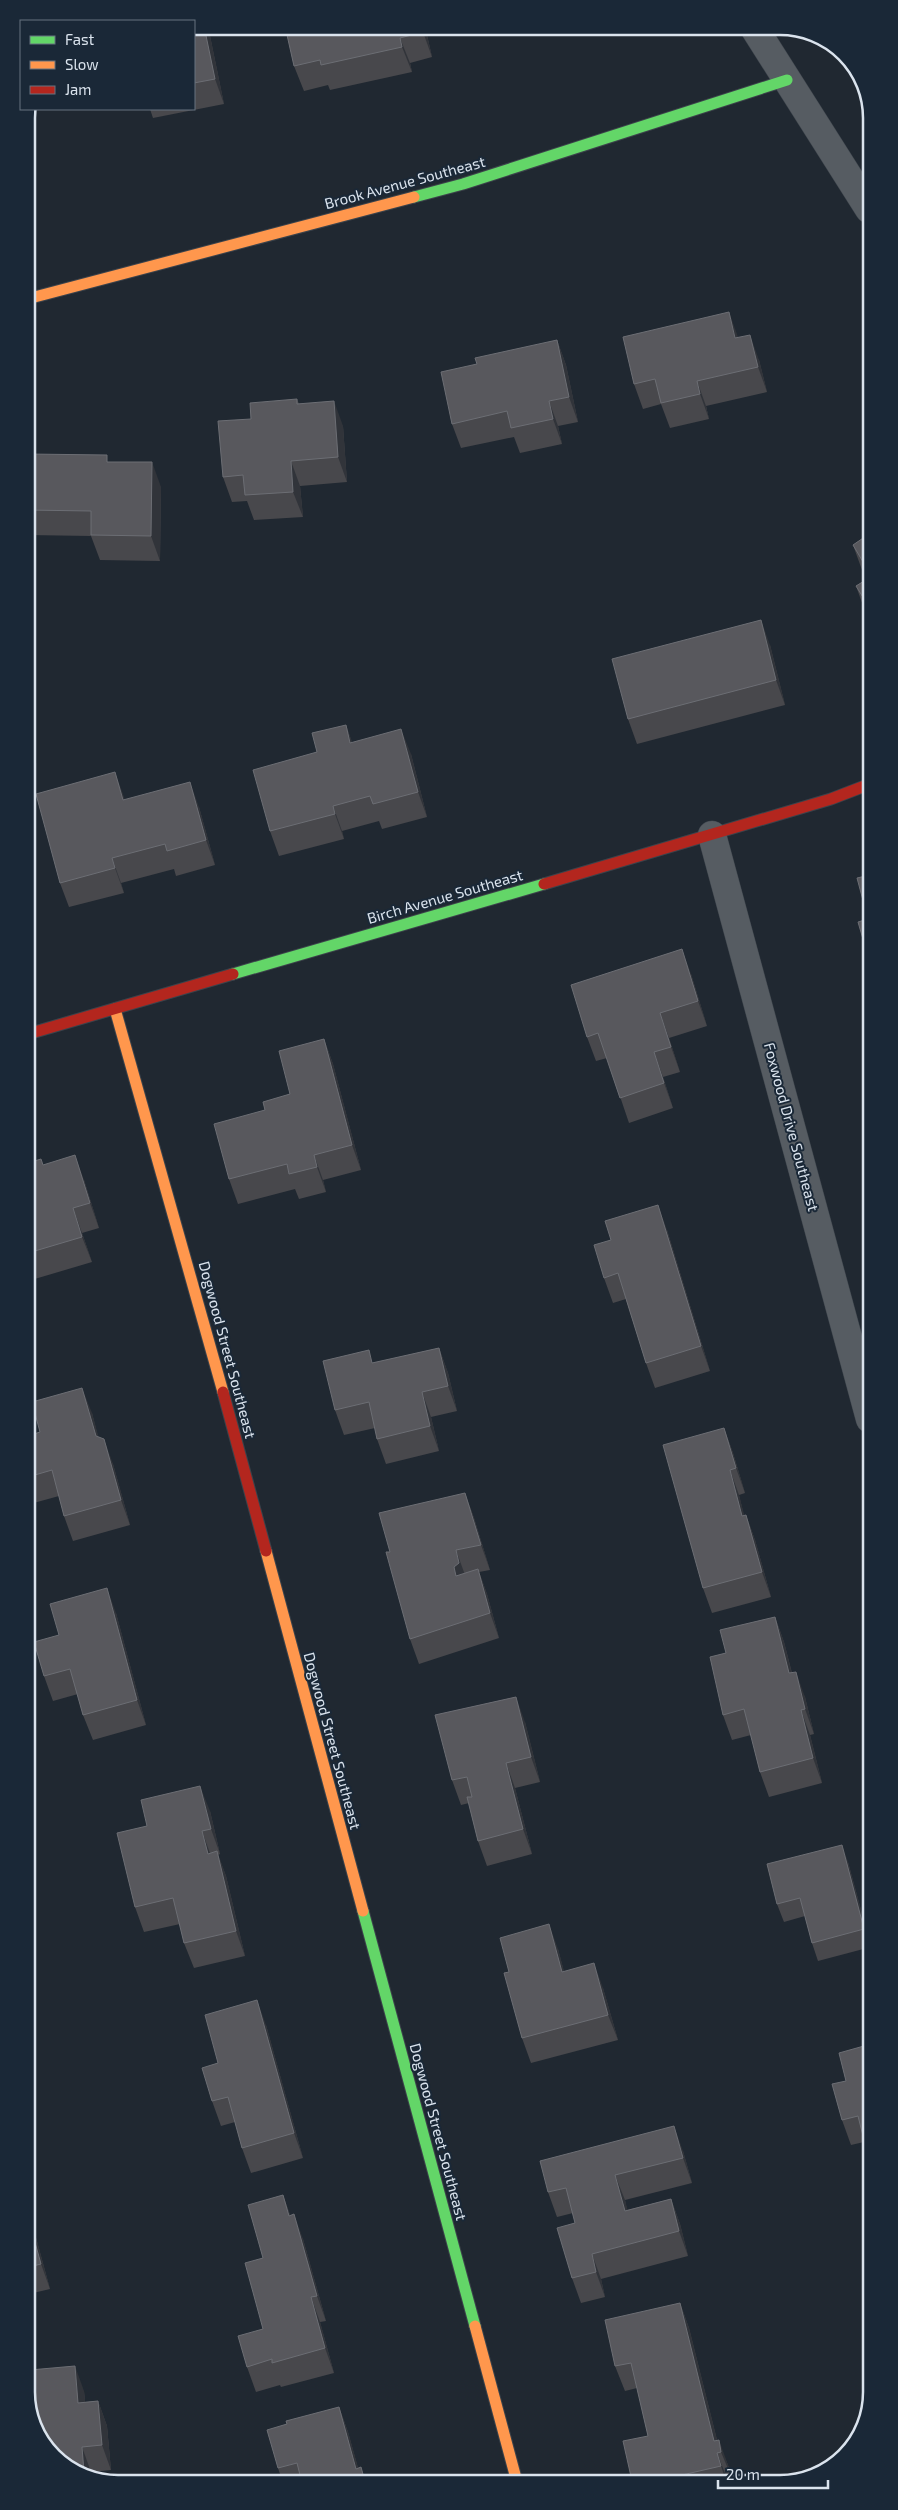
<svg xmlns="http://www.w3.org/2000/svg" width="898" height="2510" viewBox="0 0 898 2510" font-family="'Exo 2',sans-serif">
	<style>
		.lines { fill: none; stroke-linecap: round; stroke-linejoin: round }
		.street-casing { stroke: #3c434b; stroke-width: 29 }
		.fast-casing { stroke: #3c434b; stroke-width: 13 }
		.slow-casing { stroke: #3c434b; stroke-width: 13 }
		.jam-casing { stroke: #3c434b; stroke-width: 13 }
		.street { stroke: #565c62; stroke-width: 28 }
		.fast { stroke: #63d668; stroke-width: 11 }
		.slow { stroke: #ff974d; stroke-width: 11 }
		.jam { stroke: #b3261e; stroke-width: 11 }
		.wall { fill: #48484c }
		.shaded-wall { fill: #31343a }
		.building { fill: #58585d; stroke: #6c6e74 }
		.labels { text-anchor: middle; stroke-width: 4; stroke-linejoin: round; paint-order: stroke }
		.street-label { font-size: 15px; fill: #dae3ed; stroke: #1a2837 }
		.rim { fill: none; stroke: #dae3ed; stroke-width: 2.5 }
	</style>
	<rect width="100%" height="100%" fill="#202831"/>
	<g class="lines">
		<!-- street casing -->
		<g class="street-casing">
			<g id="street">
				<path d="M 753,26 L 869,209"/>
				<path d="M 712,835 L 870,1419"/>
			</g>
		</g>
		<!-- fast casing -->
		<g class="fast-casing">
			<g id="fast">
				<path d="M 414,197 L 463,184 L 787,80"/>
				<path d="M 233,974 L 544,884"/>
				<path d="M 363,1911 L 475,2326"/>
			</g>
		</g>
		<!-- slow casing -->
		<g class="slow-casing">
			<g id="slow">
				<path d="M 27,299 L 414,197"/>
				<path d="M 115,1009 L 223,1392"/>
				<path d="M 266,1551 L 363,1911"/>
				<path d="M 475,2326 L 517,2482"/>
			</g>
		</g>
		<!-- jam casing -->
		<g class="jam-casing">
			<g id="jam">
				<path d="M 544,884 L 831,799 L 870,784"/>
				<path d="M 28,1034 L 233,974"/>
				<path d="M 223,1392 L 266,1551"/>
			</g>
		</g>
		<!-- street -->
		<use href="#street" class="street"/>
		<!-- fast -->
		<use href="#fast" class="fast"/>
		<!-- slow -->
		<use href="#slow" class="slow"/>
		<!-- jam -->
		<use href="#jam" class="jam"/>
	</g>
	<!-- wall -->
	<g class="wall">
		<path d="M 194,26 L 208,26 L 224,104 L 153,118 L 150,109 L 194,109 Z"/>
		<path d="M 285,26 L 425,26 L 432,57 L 410,63 L 412,72 L 330,90 L 328,85 L 304,91 L 294,66 Z"/>
		<path d="M 546,26 L 560,26 L 551,33 Z"/>
		<path d="M 738,337 L 759,360 L 767,392 L 706,406 L 709,419 L 670,428 L 661,404 L 643,409 L 634,384 Z"/>
		<path d="M 557,340 L 566,365 L 578,422 L 558,426 L 562,444 L 520,453 L 514,437 L 461,448 L 452,424 L 477,364 Z"/>
		<path d="M 297,399 L 299,404 L 343,426 L 347,482 L 300,486 L 303,517 L 254,520 L 247,501 L 232,502 L 223,477 L 251,419 Z"/>
		<path d="M 27,454 L 109,462 L 161,487 L 160,561 L 100,560 L 91,536 L 27,535 Z"/>
		<path d="M 869,534 L 869,618 L 865,611 L 856,586 L 867,579 L 862,570 L 853,545 Z"/>
		<path d="M 770,645 L 785,705 L 637,744 L 628,719 Z"/>
		<path d="M 346,725 L 352,743 L 411,754 L 427,817 L 382,829 L 379,821 L 342,831 L 344,839 L 279,856 L 270,831 L 317,752 Z"/>
		<path d="M 125,800 L 199,807 L 215,865 L 176,876 L 174,869 L 121,883 L 124,893 L 69,907 L 60,883 Z"/>
		<path d="M 870,875 L 870,960 L 865,946 L 868,919 Z"/>
		<path d="M 691,974 L 707,1026 L 669,1038 L 680,1072 L 663,1077 L 673,1108 L 629,1123 L 607,1058 L 596,1061 L 587,1037 Z"/>
		<path d="M 324,1039 L 333,1064 L 361,1170 L 323,1180 L 326,1192 L 299,1199 L 295,1189 L 238,1204 L 229,1179 L 265,1110 L 290,1094 Z"/>
		<path d="M 28,1163 L 43,1165 L 84,1180 L 99,1228 L 82,1233 L 92,1262 L 28,1281 Z"/>
		<path d="M 667,1230 L 710,1371 L 655,1388 L 646,1363 L 626,1299 L 613,1303 L 604,1278 Z"/>
		<path d="M 439,1348 L 448,1373 L 457,1411 L 431,1417 L 439,1451 L 386,1464 L 377,1439 L 375,1428 L 344,1435 L 335,1410 L 373,1363 Z"/>
		<path d="M 92,1413 L 98,1437 L 113,1464 L 130,1525 L 73,1541 L 64,1516 L 59,1496 L 30,1504 L 28,1500 L 28,1436 L 40,1432 Z"/>
		<path d="M 724,1428 L 733,1453 L 745,1493 L 739,1495 L 744,1516 L 746,1515 L 755,1540 L 771,1597 L 712,1613 L 703,1588 Z"/>
		<path d="M 465,1493 L 474,1518 L 490,1570 L 479,1572 L 487,1594 L 499,1638 L 419,1664 L 410,1639 Z"/>
		<path d="M 116,1613 L 146,1725 L 93,1740 L 83,1715 L 78,1694 L 53,1701 L 44,1676 L 59,1635 Z"/>
		<path d="M 775,1617 L 784,1642 L 792,1673 L 805,1697 L 814,1734 L 810,1735 L 822,1783 L 769,1797 L 760,1772 L 751,1735 L 732,1740 L 723,1715 L 726,1653 Z"/>
		<path d="M 525,1722 L 540,1782 L 515,1788 L 532,1854 L 487,1866 L 478,1841 L 469,1803 L 461,1805 L 452,1780 Z"/>
		<path d="M 210,1811 L 220,1854 L 218,1855 L 226,1876 L 245,1956 L 194,1968 L 184,1943 L 180,1924 L 144,1932 L 135,1907 Z"/>
		<path d="M 848,1862 L 871,1947 L 818,1961 L 812,1943 L 805,1916 L 784,1922 L 777,1904 Z"/>
		<path d="M 558,1949 L 564,1972 L 603,1988 L 618,2040 L 531,2063 L 522,2038 L 509,1972 Z"/>
		<path d="M 266,2025 L 303,2158 L 251,2173 L 242,2148 L 235,2122 L 221,2126 L 212,2101 L 218,2063 Z"/>
		<path d="M 871,2044 L 864,2142 L 851,2145 L 842,2120 L 846,2081 Z"/>
		<path d="M 683,2151 L 692,2183 L 625,2200 L 627,2210 L 671,2199 L 680,2224 L 688,2256 L 601,2279 L 605,2297 L 581,2303 L 572,2278 L 575,2223 L 573,2213 L 557,2217 L 548,2192 Z"/>
		<path d="M 283,2195 L 290,2215 L 303,2239 L 326,2321 L 320,2322 L 334,2373 L 281,2387 L 280,2385 L 256,2392 L 247,2367 L 263,2329 L 263,2258 Z"/>
		<path d="M 29,2212 L 50,2289 L 29,2294 Z"/>
		<path d="M 680,2303 L 689,2328 L 717,2440 L 728,2465 L 731,2476 L 727,2478 L 727,2481 L 632,2481 L 648,2436 L 637,2388 L 625,2391 L 615,2366 Z"/>
		<path d="M 84,2391 L 85,2402 L 98,2401 L 107,2426 L 111,2470 L 91,2472 L 33,2406 Z"/>
		<path d="M 339,2407 L 348,2432 L 358,2468 L 361,2467 L 366,2482 L 276,2483 L 282,2480 L 278,2468 L 287,2424 Z"/>
	</g>
	<!-- shaded-wall -->
	<g class="shaded-wall">
		<path d="M 204,26 L 208,26 L 224,104 L 215,79 Z"/>
		<path d="M 421,26 L 425,26 L 432,57 L 423,32 Z"/>
		<path d="M 548,26 L 560,26 L 551,33 Z"/>
		<path d="M 400,38 L 410,63 L 412,72 L 402,47 Z"/>
		<path d="M 729,312 L 738,337 L 744,363 L 735,338 Z"/>
		<path d="M 750,335 L 759,360 L 767,392 L 758,367 Z"/>
		<path d="M 557,340 L 566,365 L 578,422 L 569,397 Z"/>
		<path d="M 697,381 L 706,406 L 709,419 L 700,394 Z"/>
		<path d="M 334,401 L 343,426 L 347,482 L 338,457 Z"/>
		<path d="M 549,401 L 558,426 L 562,444 L 553,419 Z"/>
		<path d="M 291,461 L 300,486 L 303,517 L 293,492 Z"/>
		<path d="M 152,462 L 161,487 L 160,561 L 151,536 Z"/>
		<path d="M 761,620 L 770,645 L 785,705 L 776,680 Z"/>
		<path d="M 346,725 L 355,750 L 350,743 Z"/>
		<path d="M 401,729 L 411,754 L 427,817 L 418,792 Z"/>
		<path d="M 115,772 L 124,797 L 132,825 L 123,800 Z"/>
		<path d="M 190,782 L 199,807 L 215,865 L 206,840 Z"/>
		<path d="M 333,806 L 342,831 L 344,839 L 335,814 Z"/>
		<path d="M 112,858 L 121,883 L 124,893 L 115,868 Z"/>
		<path d="M 682,949 L 691,974 L 707,1026 L 698,1001 Z"/>
		<path d="M 660,1013 L 669,1038 L 680,1072 L 671,1047 Z"/>
		<path d="M 324,1039 L 333,1064 L 361,1170 L 352,1145 Z"/>
		<path d="M 654,1052 L 663,1077 L 673,1108 L 664,1083 Z"/>
		<path d="M 75,1155 L 84,1180 L 99,1228 L 90,1203 Z"/>
		<path d="M 314,1155 L 323,1180 L 326,1192 L 317,1167 Z"/>
		<path d="M 658,1205 L 667,1230 L 710,1371 L 701,1346 Z"/>
		<path d="M 73,1208 L 82,1233 L 92,1262 L 82,1237 Z"/>
		<path d="M 439,1348 L 448,1373 L 457,1411 L 448,1386 Z"/>
		<path d="M 82,1388 L 92,1413 L 105,1461 L 96,1436 Z"/>
		<path d="M 422,1392 L 431,1417 L 439,1451 L 430,1426 Z"/>
		<path d="M 724,1428 L 733,1453 L 745,1493 L 736,1468 Z"/>
		<path d="M 104,1439 L 113,1464 L 130,1525 L 121,1500 Z"/>
		<path d="M 730,1470 L 739,1495 L 751,1541 L 742,1516 Z"/>
		<path d="M 465,1493 L 474,1518 L 490,1570 L 481,1545 Z"/>
		<path d="M 746,1515 L 755,1540 L 771,1597 L 762,1572 Z"/>
		<path d="M 456,1550 L 465,1575 L 456,1576 L 454,1567 Z"/>
		<path d="M 478,1569 L 487,1594 L 499,1638 L 490,1613 Z"/>
		<path d="M 107,1588 L 116,1613 L 146,1725 L 137,1700 Z"/>
		<path d="M 775,1617 L 784,1642 L 798,1698 L 789,1673 Z"/>
		<path d="M 796,1672 L 805,1697 L 814,1734 L 805,1709 Z"/>
		<path d="M 516,1697 L 525,1722 L 540,1782 L 531,1757 Z"/>
		<path d="M 801,1710 L 810,1735 L 822,1783 L 813,1758 Z"/>
		<path d="M 506,1763 L 515,1788 L 532,1854 L 523,1829 Z"/>
		<path d="M 200,1786 L 210,1811 L 220,1854 L 211,1829 Z"/>
		<path d="M 202,1831 L 211,1856 L 208,1854 Z"/>
		<path d="M 842,1845 L 848,1862 L 871,1947 L 864,1929 Z"/>
		<path d="M 217,1851 L 226,1876 L 245,1956 L 236,1931 Z"/>
		<path d="M 549,1924 L 558,1949 L 571,1997 L 562,1972 Z"/>
		<path d="M 594,1963 L 603,1988 L 618,2040 L 608,2015 Z"/>
		<path d="M 257,2000 L 266,2025 L 303,2158 L 294,2133 Z"/>
		<path d="M 674,2126 L 683,2151 L 692,2183 L 683,2158 Z"/>
		<path d="M 615,2175 L 625,2200 L 634,2236 L 625,2211 Z"/>
		<path d="M 283,2195 L 292,2220 L 289,2216 Z"/>
		<path d="M 671,2199 L 680,2224 L 688,2256 L 679,2231 Z"/>
		<path d="M 29,2212 L 50,2289 L 41,2264 L 29,2221 Z"/>
		<path d="M 294,2214 L 303,2239 L 326,2321 L 317,2296 Z"/>
		<path d="M 592,2254 L 601,2279 L 605,2297 L 596,2272 Z"/>
		<path d="M 311,2297 L 320,2322 L 334,2373 L 325,2348 Z"/>
		<path d="M 680,2303 L 689,2328 L 720,2452 L 714,2441 Z"/>
		<path d="M 75,2366 L 84,2391 L 88,2428 L 78,2403 Z"/>
		<path d="M 98,2401 L 107,2426 L 111,2470 L 102,2445 Z"/>
		<path d="M 339,2407 L 348,2432 L 362,2482 L 356,2469 Z"/>
		<path d="M 719,2440 L 728,2465 L 731,2476 L 721,2452 Z"/>
		<path d="M 82,2447 L 91,2472 L 91,2475 L 84,2472 Z"/>
		<path d="M 717,2453 L 727,2478 L 727,2481 L 726,2481 L 721,2466 Z"/>
	</g>
	<!-- building -->
	<g class="building">
		<path d="M 194,26 L 204,26 L 215,79 L 194,83 Z"/>
		<path d="M 285,26 L 421,26 L 423,32 L 400,38 L 402,47 L 321,65 L 320,60 L 294,66 Z"/>
		<path d="M 729,312 L 735,338 L 750,335 L 758,367 L 697,381 L 700,394 L 661,403 L 655,379 L 634,384 L 623,337 Z"/>
		<path d="M 557,340 L 569,397 L 549,401 L 553,419 L 511,428 L 507,411 L 452,424 L 441,372 L 477,364 L 475,358 Z"/>
		<path d="M 297,399 L 297,404 L 334,401 L 338,457 L 291,461 L 293,492 L 245,495 L 243,475 L 223,477 L 218,421 L 251,419 L 250,403 Z"/>
		<path d="M 27,454 L 107,455 L 107,462 L 152,462 L 151,536 L 91,535 L 91,511 L 27,510 Z"/>
		<path d="M 869,534 L 869,572 L 853,545 Z"/>
		<path d="M 869,578 L 869,607 L 856,586 Z"/>
		<path d="M 761,620 L 776,680 L 628,719 L 612,659 Z"/>
		<path d="M 346,725 L 350,743 L 401,729 L 418,792 L 373,804 L 370,796 L 333,806 L 335,814 L 270,831 L 253,770 L 317,752 L 312,733 Z"/>
		<path d="M 115,772 L 123,800 L 190,782 L 206,840 L 167,851 L 165,844 L 112,858 L 115,868 L 60,883 L 36,794 Z"/>
		<path d="M 870,875 L 870,944 L 865,946 L 858,922 L 868,919 L 857,878 Z"/>
		<path d="M 682,949 L 698,1001 L 660,1013 L 671,1047 L 654,1052 L 664,1083 L 620,1098 L 598,1033 L 587,1037 L 571,985 Z"/>
		<path d="M 324,1039 L 352,1145 L 314,1155 L 317,1167 L 289,1174 L 287,1164 L 229,1179 L 214,1124 L 265,1110 L 263,1102 L 290,1094 L 279,1051 Z"/>
		<path d="M 75,1155 L 90,1203 L 73,1208 L 82,1237 L 28,1253 L 28,1163 L 41,1159 L 43,1165 Z"/>
		<path d="M 658,1205 L 701,1346 L 646,1363 L 618,1273 L 604,1278 L 594,1245 L 611,1240 L 605,1221 Z"/>
		<path d="M 439,1348 L 448,1386 L 422,1392 L 430,1426 L 377,1439 L 369,1402 L 335,1410 L 323,1361 L 369,1350 L 372,1363 Z"/>
		<path d="M 82,1388 L 96,1436 L 104,1439 L 121,1500 L 64,1516 L 52,1470 L 28,1477 L 28,1436 L 40,1432 L 32,1402 Z"/>
		<path d="M 724,1428 L 736,1468 L 730,1470 L 742,1516 L 746,1515 L 762,1572 L 703,1588 L 663,1445 Z"/>
		<path d="M 465,1493 L 481,1545 L 456,1550 L 459,1563 L 454,1567 L 456,1576 L 478,1569 L 490,1613 L 410,1639 L 386,1552 L 390,1552 L 379,1513 Z"/>
		<path d="M 107,1588 L 137,1700 L 83,1715 L 70,1669 L 44,1676 L 34,1642 L 59,1635 L 50,1604 Z"/>
		<path d="M 775,1617 L 789,1673 L 796,1672 L 805,1709 L 801,1710 L 813,1758 L 760,1772 L 744,1709 L 723,1715 L 710,1657 L 726,1653 L 720,1630 Z"/>
		<path d="M 516,1697 L 531,1757 L 506,1763 L 523,1829 L 478,1841 L 467,1797 L 472,1797 L 467,1777 L 452,1780 L 435,1715 Z"/>
		<path d="M 200,1786 L 211,1829 L 202,1831 L 208,1854 L 217,1851 L 236,1931 L 184,1943 L 173,1898 L 135,1907 L 117,1833 L 147,1826 L 141,1800 Z"/>
		<path d="M 842,1845 L 864,1929 L 812,1943 L 800,1898 L 777,1904 L 767,1864 Z"/>
		<path d="M 549,1924 L 562,1972 L 594,1963 L 608,2015 L 522,2038 L 504,1973 L 509,1972 L 500,1938 Z"/>
		<path d="M 257,2000 L 294,2133 L 242,2148 L 228,2097 L 212,2101 L 202,2068 L 218,2063 L 205,2015 Z"/>
		<path d="M 871,2044 L 871,2164 L 870,2164 L 858,2116 L 842,2120 L 832,2084 L 846,2081 L 839,2053 Z"/>
		<path d="M 674,2126 L 683,2158 L 615,2175 L 625,2211 L 671,2199 L 679,2231 L 592,2254 L 596,2272 L 572,2278 L 557,2228 L 575,2223 L 566,2188 L 548,2192 L 540,2161 Z"/>
		<path d="M 283,2195 L 289,2216 L 294,2214 L 317,2296 L 311,2297 L 325,2348 L 272,2363 L 272,2359 L 247,2367 L 238,2336 L 263,2329 L 245,2263 L 263,2258 L 248,2205 Z"/>
		<path d="M 29,2221 L 41,2264 L 29,2267 Z"/>
		<path d="M 680,2303 L 714,2441 L 719,2440 L 721,2452 L 717,2453 L 721,2466 L 656,2481 L 632,2481 L 623,2441 L 648,2436 L 631,2363 L 615,2366 L 605,2320 Z"/>
		<path d="M 75,2366 L 78,2403 L 98,2401 L 102,2445 L 82,2447 L 84,2472 L 58,2461 L 29,2416 L 29,2407 L 33,2406 L 30,2370 Z"/>
		<path d="M 339,2407 L 356,2469 L 361,2467 L 365,2482 L 276,2483 L 275,2482 L 300,2475 L 297,2463 L 278,2468 L 267,2430 L 287,2424 L 286,2421 Z"/>
	</g>
	<g class="labels">
		<!-- street labels -->
		<g class="street-label">
			<text transform="translate(405 183) rotate(-15)" y="5">Brook Avenue Southeast</text>
			<text transform="translate(445 897) rotate(-16)" y="5">Birch Avenue Southeast</text>
			<text transform="translate(791 1127) rotate(75)" y="5">Foxwood Drive Southeast</text>
			<text transform="translate(227 1350) rotate(75)" y="5">Dogwood Street Southeast</text>
			<text transform="translate(332 1741) rotate(75)" y="5">Dogwood Street Southeast</text>
			<text transform="translate(438 2132) rotate(75)" y="5">Dogwood Street Southeast</text>
		</g>
	</g>
	<!-- crop -->
	<path d="M0 0H898V2510H0ZM118 35H780A83 83 0 0 1 863 118V2392A83 83 0 0 1 780 2475H118A83 83 0 0 1 35 2392V118A83 83 0 0 1 118 35Z" fill="#1a2837" fill-rule="evenodd"/>
	<path class="rim" d="M118 35H780A83 83 0 0 1 863 118V2392A83 83 0 0 1 780 2475H118A83 83 0 0 1 35 2392V118A83 83 0 0 1 118 35Z"/>
	<!-- legend -->
	<rect x="20" y="20" width="175" height="90" fill="#1a2837" stroke="#677380"/>
	<rect x="30" y="36" width="25" height="8" fill="#63d668" stroke="#677380"/>
	<text x="65" y="45" font-size="15" fill="#dae3ed">Fast</text>
	<rect x="30" y="61" width="25" height="8" fill="#ff974d" stroke="#677380"/>
	<text x="65" y="70" font-size="15" fill="#dae3ed">Slow</text>
	<rect x="30" y="86" width="25" height="8" fill="#b3261e" stroke="#677380"/>
	<text x="65" y="95" font-size="15" fill="#dae3ed">Jam</text>
	<!-- scale -->
	<path d="M718 2480v8h110v-8" fill="none" stroke="#dae3ed" stroke-width="2.5"/>
	<text x="726" y="2480" font-size="15" fill="#dae3ed" stroke="#1a2837" stroke-width="4" paint-order="stroke">20 m</text>
</svg>
